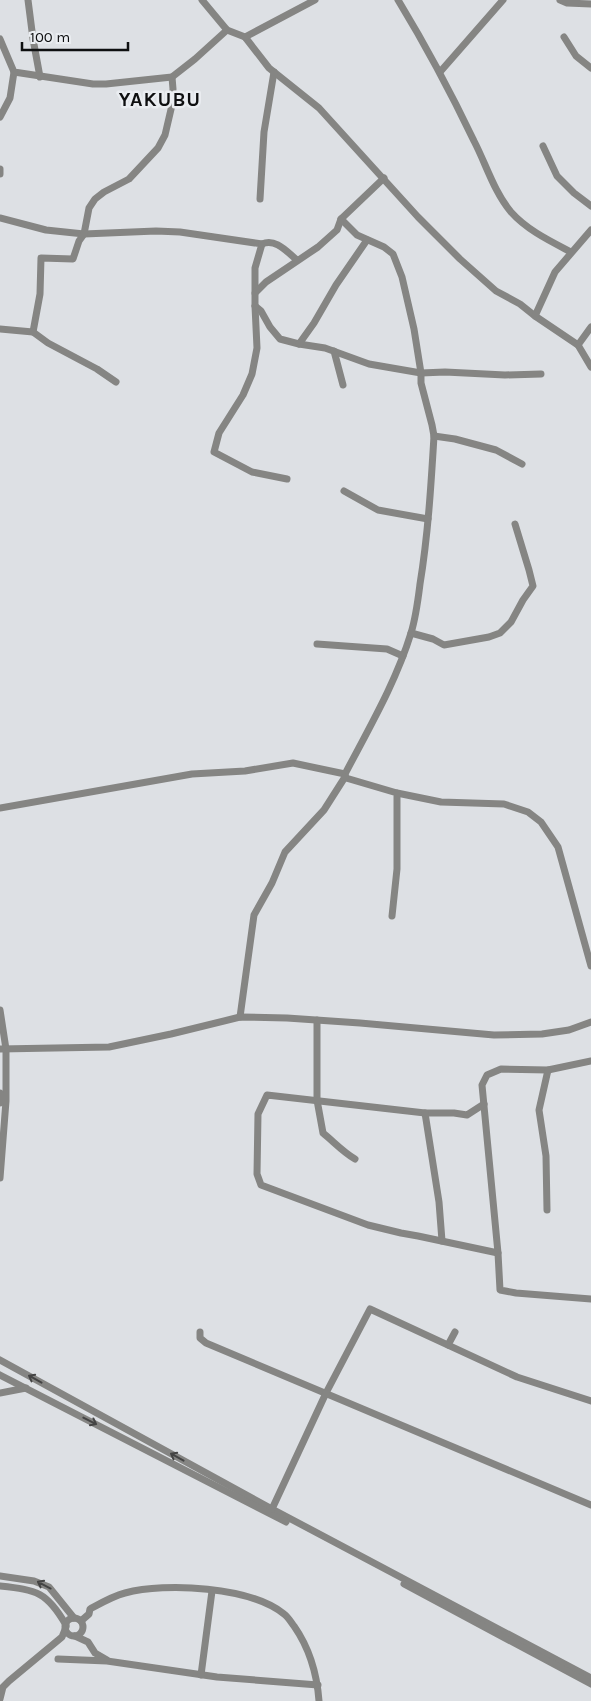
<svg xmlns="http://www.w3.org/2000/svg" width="591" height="1701" viewBox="0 0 591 1701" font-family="Karla,sans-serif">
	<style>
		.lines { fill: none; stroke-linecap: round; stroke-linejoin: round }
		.minor { stroke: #858583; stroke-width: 7 }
		.oneway { stroke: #444 }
		.labels { text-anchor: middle; stroke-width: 5; stroke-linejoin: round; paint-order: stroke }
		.district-label { font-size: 20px; font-weight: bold; letter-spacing: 1px; fill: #0e0f10; stroke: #eaedf1 }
	</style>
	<rect width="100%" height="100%" fill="#dde0e4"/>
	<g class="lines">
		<!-- minor -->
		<g class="minor">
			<path d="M 28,0 L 33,39 L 40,77"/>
			<path d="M 202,0 L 227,30 L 245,37 L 269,68 L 319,108 L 418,217 L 460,259 L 496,291 L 520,304 L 535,316 L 578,345 L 591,367"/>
			<path d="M 398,0 C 426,46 451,93 474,141 C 486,164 494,192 511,212 C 527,230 550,241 571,252"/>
			<path d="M 560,0 L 567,3 L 591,4"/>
			<path d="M 245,37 L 315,0"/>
			<path d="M 564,37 L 576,56 L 591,68"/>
			<path d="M 0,39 L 14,72 L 93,84 L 106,84 L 172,77 L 195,59 L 227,30"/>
			<path d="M 440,72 L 503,0"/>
			<path d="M 0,117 L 10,98 L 14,72"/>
			<path d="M 543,146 L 557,176 L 574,193 L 591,206"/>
			<path d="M 0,169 L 0,174"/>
			<path d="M 260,199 L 264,132 L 274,72"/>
			<path d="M 0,218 L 46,230 L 84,234 L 156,231 L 180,232 L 262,244 L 255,268 L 255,293"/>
			<path d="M 341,219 L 357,235 L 384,247 L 393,254 L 402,277 L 414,329 L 421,373 L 421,383 L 432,425 L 434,436 C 431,486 428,535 420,584 C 418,600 416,617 411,633 C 396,682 369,728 345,774 L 346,778 L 397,793 L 397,869 L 392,916"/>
			<path d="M 262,244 C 276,238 287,252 297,260"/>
			<path d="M 255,306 L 261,311 L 270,327 L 280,339 L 299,344 L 325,348 L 369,364 L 421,373 L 445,372 L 505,375 L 541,374"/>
			<path d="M 535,316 L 555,272 L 591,230"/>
			<path d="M 0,329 L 33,332 L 40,294 L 41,258 L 73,259 L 79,241 L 84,234 L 89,208 L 95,199 L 104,192 L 129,179 L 158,148 L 165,135 L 172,105 L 173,89 L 172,77"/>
			<path d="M 33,332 L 48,343 L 97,369 L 116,382"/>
			<path d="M 299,344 L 314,323 L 336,285 L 367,240"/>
			<path d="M 578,345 L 591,327"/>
			<path d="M 334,351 L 343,385"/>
			<path d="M 434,436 L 455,439 L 496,450 L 522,464"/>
			<path d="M 287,479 L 252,472 L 214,452 L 219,433 L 243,395 L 252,374 L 257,348 L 255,306 L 255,293 L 266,282 L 318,247 L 337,230 L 341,219 L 384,178"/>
			<path d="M 344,491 L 378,510 L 428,519"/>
			<path d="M 411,633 L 433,639 L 444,645 L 489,637 L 500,633 L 511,622 L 523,600 L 533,586 L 529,570 L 515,524"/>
			<path d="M 317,644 L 387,649 L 403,656"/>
			<path d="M 397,793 L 441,802 L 504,804 L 528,812 L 541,822 L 558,847 L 591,966"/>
			<path d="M 0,808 L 192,774 L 245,771 L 293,763 L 345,774"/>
			<path d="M 0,1010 L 6,1049 L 6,1101 L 0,1178"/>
			<path d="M 240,1017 L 254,915 L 272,883 L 285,852 L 324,810 L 345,777"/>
			<path d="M 317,1020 L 317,1100 L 323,1133 C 334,1142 343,1152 355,1159"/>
			<path d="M 0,1049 L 109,1047 L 171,1034 L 240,1017 L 287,1018 L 360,1023 L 494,1035 L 542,1034 L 569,1030 L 591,1022"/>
			<path d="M 591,1061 L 548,1070 L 501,1069 L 487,1075 L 482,1085 L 498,1253 L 500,1290 L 516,1293 L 591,1299"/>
			<path d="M 0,1093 L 0,1103"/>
			<path d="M 484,1104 L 467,1115 L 454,1113 L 425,1113 L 267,1095 L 258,1114 L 257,1174 L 261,1185 L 368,1225 L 401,1233 L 418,1236 L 498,1253"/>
			<path d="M 425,1113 L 439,1202 L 442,1241"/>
			<path d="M 547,1210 L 546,1156 L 539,1110 L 548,1070"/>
			<path d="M 200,1332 L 200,1338 L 206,1343 L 591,1505"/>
			<path d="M 448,1345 L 455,1332"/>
			<path d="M 0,1360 L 272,1509 L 591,1678"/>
			<path d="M 0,1375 L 286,1522"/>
			<path d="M 0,1393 L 26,1388"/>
			<path d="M 272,1509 L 326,1393 L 370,1309 L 517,1377 L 591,1401"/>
			<path d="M 0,1576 L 34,1581 L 49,1587 L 74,1618"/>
			<path d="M 404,1584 L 591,1684"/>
			<path d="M 0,1586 C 37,1590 47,1592 66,1625"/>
			<circle cx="74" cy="1627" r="9"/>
			<path d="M 81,1621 L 89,1614 L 90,1609 C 101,1603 113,1596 125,1593 C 166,1582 251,1587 284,1614 C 288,1617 291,1622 294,1626 C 310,1649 317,1674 319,1701"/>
			<path d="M 75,1636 L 88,1642 L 95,1653 L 107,1660"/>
			<path d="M 58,1659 L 107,1661 L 217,1677 L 318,1685"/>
			<path d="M 201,1675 L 212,1591"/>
			<path d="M 0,1699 L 3,1687 L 9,1681 L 62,1637 L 66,1627"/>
		</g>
	</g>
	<!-- one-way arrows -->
	<defs><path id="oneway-shaft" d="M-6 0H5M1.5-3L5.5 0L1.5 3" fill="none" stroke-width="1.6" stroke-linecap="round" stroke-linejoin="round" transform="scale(1.25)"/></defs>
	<g class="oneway">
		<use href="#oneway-shaft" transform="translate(35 1379) rotate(-151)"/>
		<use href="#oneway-shaft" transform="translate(90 1421) rotate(27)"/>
		<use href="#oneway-shaft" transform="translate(177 1457) rotate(-151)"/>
		<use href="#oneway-shaft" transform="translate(44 1585) rotate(-152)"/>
	</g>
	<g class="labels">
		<!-- district labels -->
		<g class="district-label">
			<text x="160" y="106">YAKUBU</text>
		</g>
	</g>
	<!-- scale -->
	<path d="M22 42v8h106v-8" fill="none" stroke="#0e0f10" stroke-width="2.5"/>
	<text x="30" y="42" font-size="15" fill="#0e0f10" stroke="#eaedf1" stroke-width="4" paint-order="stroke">100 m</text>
</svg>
